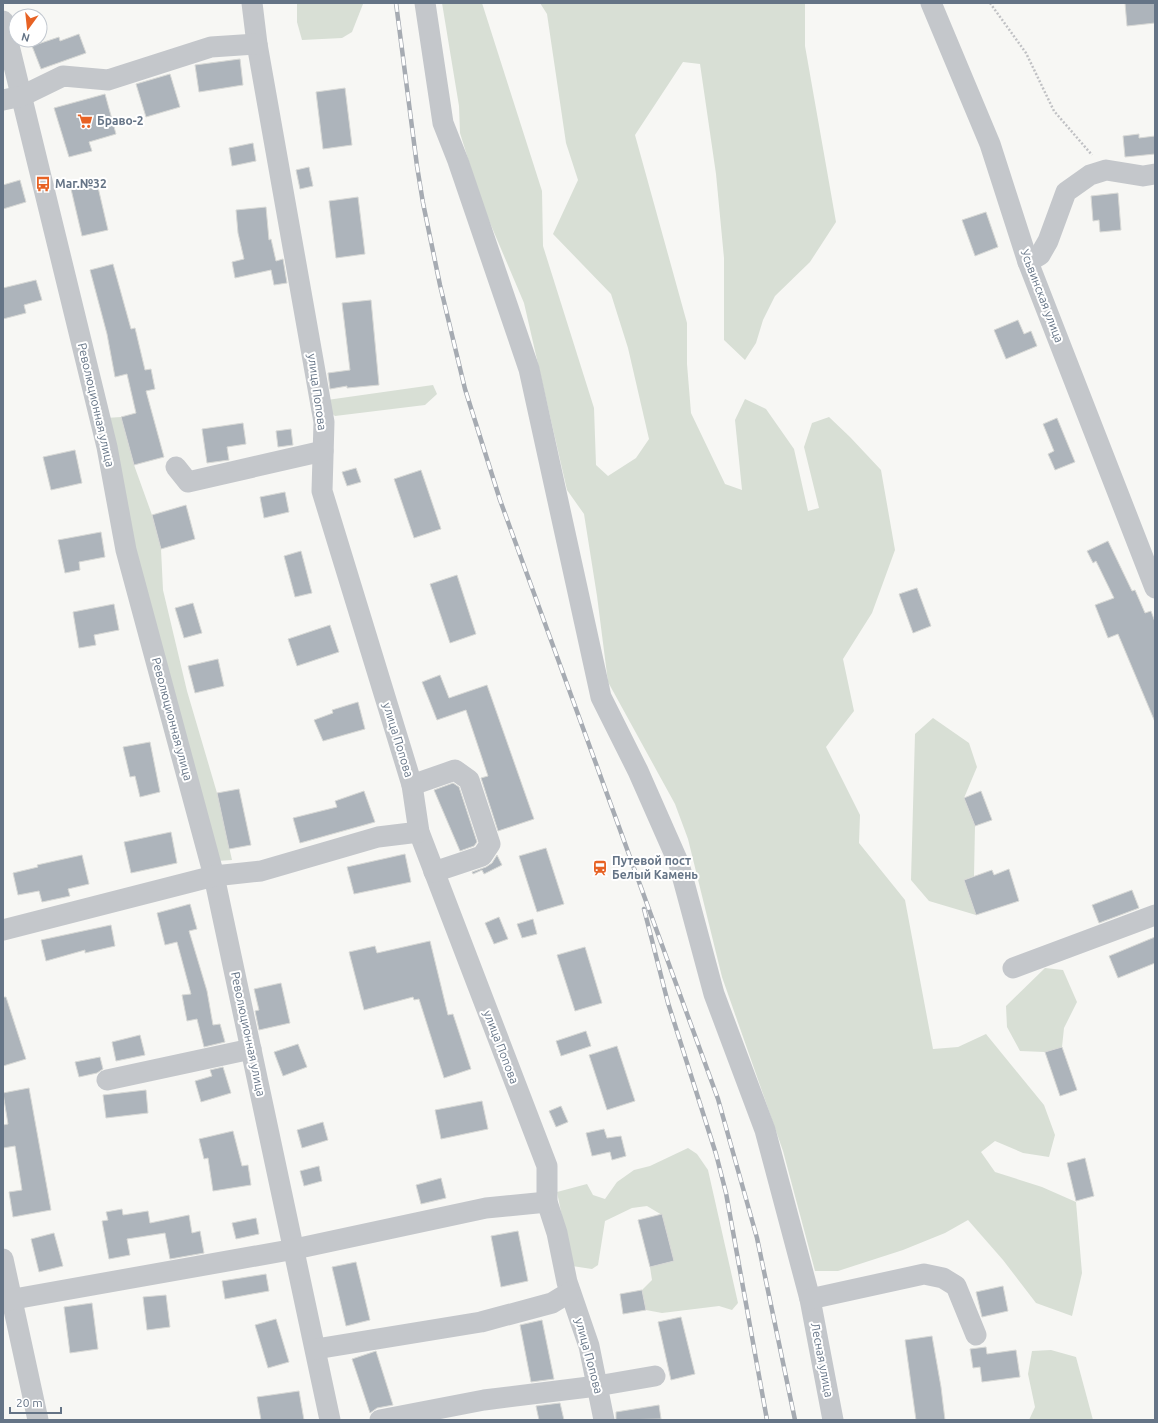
<svg xmlns="http://www.w3.org/2000/svg" width="1158" height="1423" viewBox="0 0 1158 1423" font-family="Ubuntu,sans-serif">
	<style>
		.green { fill: #d8dfd5 }
		.building { fill: #adb4bb; stroke: #d8d9d6 }
		.lines { fill: none; stroke-linecap: round; stroke-linejoin: round }
		.path { stroke: #c0c1c4; stroke-width: 2.5; stroke-dasharray: 2 2; stroke-linecap: butt }
		.minor { stroke: #c4c7cb; stroke-width: 21 }
		.rail-casing { stroke: #a6abb2; stroke-width: 4.5 }
		.rail { stroke: #fff; stroke-width: 3; stroke-dasharray: 9; stroke-linecap: butt }
		.labels { text-anchor: middle; stroke-width: 4; stroke-linejoin: round; paint-order: stroke }
		.poi-label { font-size: 12px; font-weight: bold; fill: #657486; stroke: #fff; text-anchor: start }
		.street-label { font-size: 12px; fill: #657486; stroke: #fff }
	</style>
	<rect width="100%" height="100%" fill="#f7f7f4"/>
	<!-- green -->
	<g class="green">
		<path d="M 297,3 L 363,3 L 363,4 L 352,32 L 342,38 L 302,40 L 297,22 Z"/>
		<path d="M 442,3 L 482,3 L 542,191 L 543,246 L 594,408 L 596,465 L 608,476 L 636,458 L 649,439 L 628,348 L 611,294 L 553,234 L 578,180 L 566,143 L 547,14 L 540,3 L 805,3 L 805,46 L 836,222 L 810,262 L 775,296 L 763,320 L 756,343 L 745,360 L 724,340 L 724,258 L 716,174 L 700,64 L 683,62 L 635,135 L 687,323 L 687,364 L 691,413 L 725,484 L 742,490 L 735,420 L 745,399 L 766,409 L 794,449 L 808,511 L 819,508 L 804,447 L 812,423 L 829,417 L 850,437 L 881,470 L 895,550 L 872,613 L 843,659 L 854,711 L 826,747 L 860,815 L 859,843 L 905,900 L 933,1049 L 958,1047 L 986,1034 L 1044,1105 L 1055,1135 L 1049,1157 L 1023,1153 L 995,1141 L 981,1152 L 995,1172 L 1042,1187 L 1076,1202 L 1082,1273 L 1072,1316 L 1036,1303 L 1003,1260 L 968,1220 L 945,1233 L 903,1250 L 838,1271 L 815,1271 L 783,1151 L 722,977 L 688,839 L 675,804 L 608,682 L 597,596 L 584,514 L 567,490 L 524,303 L 482,204 L 460,133 L 459,106 Z"/>
		<path d="M 433,385 L 437,394 L 425,405 L 335,416 L 328,410 L 327,400 Z"/>
		<path d="M 121,417 L 134,465 L 152,515 L 161,549 L 163,590 L 187,691 L 217,793 L 232,860 L 217,861 L 136,555 L 106,418 Z"/>
		<path d="M 933,718 L 969,743 L 977,767 L 964,798 L 975,826 L 974,876 L 964,880 L 976,915 L 929,901 L 911,880 L 915,734 Z"/>
		<path d="M 1045,968 L 1063,970 L 1077,1002 L 1064,1028 L 1062,1047 L 1045,1052 L 1020,1051 L 1007,1027 L 1006,1006 Z"/>
		<path d="M 688,1148 L 697,1154 L 708,1170 L 738,1303 L 732,1310 L 719,1306 L 662,1313 L 646,1310 L 642,1290 L 652,1280 L 650,1267 L 674,1261 L 662,1215 L 647,1206 L 632,1208 L 605,1221 L 598,1265 L 592,1269 L 572,1266 L 557,1192 L 587,1184 L 593,1195 L 605,1199 L 617,1182 L 634,1170 L 650,1166 Z"/>
		<path d="M 1051,1350 L 1076,1357 L 1093,1420 L 1029,1420 L 1035,1407 L 1028,1374 L 1032,1351 Z"/>
	</g>
	<!-- building -->
	<g class="building">
		<path d="M 1125,3 L 1155,3 L 1155,23 L 1127,26 Z"/>
		<path d="M 79,34 L 86,53 L 41,69 L 32,46 L 59,37 L 60,41 Z"/>
		<path d="M 240,59 L 243,85 L 199,92 L 195,65 Z"/>
		<path d="M 170,74 L 180,107 L 146,117 L 136,84 Z"/>
		<path d="M 345,88 L 352,145 L 323,149 L 316,92 Z"/>
		<path d="M 105,94 L 116,134 L 89,142 L 92,151 L 69,157 L 54,108 Z"/>
		<path d="M 1139,134 L 1139,138 L 1155,136 L 1155,154 L 1125,157 L 1123,136 Z"/>
		<path d="M 253,143 L 256,161 L 232,166 L 229,148 Z"/>
		<path d="M 309,167 L 313,186 L 300,189 L 296,170 Z"/>
		<path d="M 20,180 L 26,202 L 3,209 L 3,185 Z"/>
		<path d="M 97,183 L 108,230 L 82,236 L 71,189 Z"/>
		<path d="M 1118,193 L 1121,230 L 1100,232 L 1099,220 L 1093,221 L 1091,196 Z"/>
		<path d="M 358,197 L 365,254 L 336,258 L 329,201 Z"/>
		<path d="M 266,207 L 269,240 L 271,239 L 276,261 L 283,259 L 287,283 L 274,285 L 271,270 L 235,278 L 232,262 L 244,259 L 238,233 L 236,210 Z"/>
		<path d="M 986,212 L 998,247 L 975,256 L 962,220 Z"/>
		<path d="M 113,264 L 131,329 L 135,328 L 145,370 L 151,369 L 155,389 L 146,391 L 164,457 L 134,465 L 121,417 L 136,413 L 127,374 L 115,377 L 107,334 L 90,270 Z"/>
		<path d="M 36,280 L 42,300 L 24,305 L 26,313 L 3,319 L 3,288 Z"/>
		<path d="M 371,300 L 379,385 L 347,388 L 347,386 L 330,389 L 328,373 L 350,370 L 342,303 Z"/>
		<path d="M 1018,320 L 1024,334 L 1031,331 L 1037,346 L 1006,359 L 994,330 Z"/>
		<path d="M 1057,418 L 1075,462 L 1055,470 L 1048,454 L 1054,451 L 1043,424 Z"/>
		<path d="M 243,423 L 246,444 L 227,447 L 229,460 L 207,463 L 202,429 Z"/>
		<path d="M 291,429 L 293,445 L 278,447 L 276,431 Z"/>
		<path d="M 75,450 L 82,483 L 51,490 L 43,457 Z"/>
		<path d="M 356,468 L 361,482 L 347,486 L 342,472 Z"/>
		<path d="M 421,470 L 441,529 L 414,538 L 394,479 Z"/>
		<path d="M 285,492 L 289,512 L 264,518 L 260,497 Z"/>
		<path d="M 186,505 L 195,539 L 161,549 L 152,515 Z"/>
		<path d="M 101,532 L 105,557 L 79,562 L 80,570 L 65,573 L 58,540 Z"/>
		<path d="M 1108,541 L 1132,591 L 1135,590 L 1145,613 L 1151,611 L 1155,622 L 1155,722 L 1118,634 L 1108,638 L 1095,605 L 1114,598 L 1096,561 L 1093,563 L 1087,551 Z"/>
		<path d="M 301,551 L 312,593 L 295,597 L 284,556 Z"/>
		<path d="M 457,575 L 476,634 L 450,643 L 430,584 Z"/>
		<path d="M 917,588 L 931,626 L 913,633 L 899,594 Z"/>
		<path d="M 193,603 L 202,633 L 184,638 L 175,608 Z"/>
		<path d="M 114,604 L 119,630 L 94,635 L 96,645 L 79,648 L 73,612 Z"/>
		<path d="M 330,625 L 339,652 L 297,666 L 288,639 Z"/>
		<path d="M 218,659 L 224,686 L 195,693 L 188,666 Z"/>
		<path d="M 440,675 L 449,698 L 487,685 L 534,819 L 498,831 L 481,778 L 488,776 L 466,710 L 437,720 L 422,682 Z"/>
		<path d="M 358,702 L 365,729 L 323,741 L 314,720 L 333,713 L 332,710 Z"/>
		<path d="M 150,742 L 160,792 L 140,797 L 135,776 L 130,777 L 123,747 Z"/>
		<path d="M 453,783 L 459,787 L 477,842 L 474,846 L 460,851 L 434,790 Z"/>
		<path d="M 239,789 L 251,845 L 229,849 L 217,793 Z"/>
		<path d="M 364,791 L 375,822 L 300,843 L 293,818 L 337,807 L 335,801 Z"/>
		<path d="M 981,791 L 992,820 L 975,826 L 964,798 Z"/>
		<path d="M 171,832 L 177,863 L 131,873 L 124,842 Z"/>
		<path d="M 546,848 L 564,904 L 537,912 L 519,856 Z"/>
		<path d="M 405,854 L 411,882 L 354,894 L 347,867 Z"/>
		<path d="M 82,855 L 89,884 L 68,889 L 70,896 L 42,902 L 39,891 L 18,895 L 13,873 L 38,867 L 37,865 Z"/>
		<path d="M 497,855 L 502,865 L 484,874 L 482,870 L 473,874 L 472,872 L 486,867 L 492,863 Z"/>
		<path d="M 1009,869 L 1019,901 L 976,915 L 964,880 L 992,870 L 994,875 Z"/>
		<path d="M 1132,890 L 1139,908 L 1099,923 L 1092,905 Z"/>
		<path d="M 190,904 L 197,929 L 189,931 L 207,991 L 213,1025 L 220,1024 L 225,1042 L 204,1047 L 197,1019 L 187,1021 L 182,995 L 191,994 L 177,942 L 165,945 L 157,913 Z"/>
		<path d="M 499,917 L 508,939 L 494,944 L 485,923 Z"/>
		<path d="M 533,919 L 537,934 L 522,938 L 517,924 Z"/>
		<path d="M 111,925 L 115,946 L 85,953 L 85,950 L 46,961 L 41,940 Z"/>
		<path d="M 1155,937 L 1155,963 L 1118,978 L 1109,956 Z"/>
		<path d="M 430,941 L 448,1015 L 453,1014 L 471,1069 L 444,1078 L 419,999 L 414,1000 L 413,997 L 364,1010 L 349,952 L 375,946 L 377,953 Z"/>
		<path d="M 585,947 L 602,1003 L 575,1011 L 557,955 Z"/>
		<path d="M 281,983 L 290,1023 L 259,1030 L 255,1011 L 259,1010 L 254,989 Z"/>
		<path d="M 3,997 L 6,997 L 26,1059 L 3,1066 Z"/>
		<path d="M 586,1031 L 591,1046 L 561,1056 L 556,1041 Z"/>
		<path d="M 140,1035 L 145,1055 L 116,1061 L 112,1042 Z"/>
		<path d="M 298,1044 L 307,1067 L 283,1076 L 274,1052 Z"/>
		<path d="M 617,1046 L 635,1101 L 607,1110 L 589,1055 Z"/>
		<path d="M 1062,1047 L 1077,1090 L 1060,1096 L 1045,1052 Z"/>
		<path d="M 100,1057 L 103,1069 L 97,1073 L 79,1077 L 75,1062 Z"/>
		<path d="M 223,1067 L 231,1093 L 201,1102 L 195,1081 L 212,1076 L 210,1070 Z"/>
		<path d="M 29,1088 L 51,1210 L 13,1217 L 9,1192 L 22,1190 L 15,1146 L 3,1148 L 3,1125 L 8,1124 L 3,1093 Z"/>
		<path d="M 146,1090 L 148,1113 L 106,1118 L 103,1095 Z"/>
		<path d="M 482,1101 L 488,1129 L 441,1139 L 435,1110 Z"/>
		<path d="M 561,1106 L 568,1122 L 556,1127 L 549,1111 Z"/>
		<path d="M 323,1122 L 328,1140 L 302,1148 L 297,1130 Z"/>
		<path d="M 604,1129 L 607,1138 L 621,1136 L 626,1156 L 612,1160 L 610,1152 L 592,1156 L 586,1133 Z"/>
		<path d="M 233,1131 L 242,1166 L 248,1165 L 251,1185 L 213,1191 L 208,1158 L 204,1159 L 199,1139 Z"/>
		<path d="M 1085,1158 L 1094,1196 L 1076,1201 L 1067,1163 Z"/>
		<path d="M 319,1166 L 322,1181 L 304,1186 L 300,1171 Z"/>
		<path d="M 441,1178 L 446,1198 L 421,1204 L 416,1185 Z"/>
		<path d="M 122,1209 L 123,1215 L 148,1211 L 150,1223 L 189,1215 L 192,1233 L 200,1231 L 204,1253 L 170,1259 L 165,1233 L 127,1239 L 130,1255 L 109,1259 L 102,1221 L 108,1220 L 106,1212 Z"/>
		<path d="M 662,1214 L 674,1261 L 650,1267 L 638,1220 Z"/>
		<path d="M 256,1218 L 259,1234 L 236,1239 L 232,1223 Z"/>
		<path d="M 518,1231 L 528,1281 L 501,1287 L 491,1236 Z"/>
		<path d="M 54,1233 L 63,1266 L 39,1272 L 31,1239 Z"/>
		<path d="M 356,1262 L 370,1320 L 346,1326 L 332,1267 Z"/>
		<path d="M 266,1274 L 269,1291 L 225,1299 L 222,1281 Z"/>
		<path d="M 1003,1286 L 1008,1311 L 982,1317 L 976,1292 Z"/>
		<path d="M 642,1290 L 646,1310 L 623,1314 L 620,1294 Z"/>
		<path d="M 166,1295 L 170,1327 L 147,1330 L 143,1297 Z"/>
		<path d="M 92,1303 L 98,1349 L 70,1353 L 64,1307 Z"/>
		<path d="M 681,1317 L 695,1374 L 671,1380 L 658,1322 Z"/>
		<path d="M 276,1319 L 289,1362 L 268,1368 L 255,1325 Z"/>
		<path d="M 542,1320 L 554,1379 L 531,1382 L 520,1325 Z"/>
		<path d="M 932,1336 L 941,1387 L 945,1420 L 916,1420 L 905,1340 Z"/>
		<path d="M 986,1347 L 987,1354 L 1016,1350 L 1020,1377 L 982,1382 L 980,1367 L 973,1368 L 970,1349 Z"/>
		<path d="M 376,1351 L 393,1405 L 377,1408 L 370,1413 L 352,1359 Z"/>
		<path d="M 299,1391 L 304,1420 L 261,1420 L 257,1397 Z"/>
		<path d="M 560,1403 L 564,1420 L 539,1420 L 536,1406 Z"/>
		<path d="M 659,1405 L 661,1419 L 616,1420 L 616,1412 Z"/>
	</g>
	<g class="lines">
		<!-- path -->
		<path class="path" d="M 990,3 L 1026,53 L 1054,111 L 1092,155"/>
		<!-- minor -->
		<g class="minor">
			<path d="M 252,3 L 257,44 L 324,422 L 322,491 L 412,785 L 419,832 L 547,1166 L 547,1202 L 557,1233 L 567,1282 L 589,1346 L 604,1420"/>
			<path d="M 425,3 L 443,123 L 458,161 L 529,369 L 601,697 L 638,771 L 679,864 L 714,994 L 765,1130 L 810,1299 L 833,1420"/>
			<path d="M 931,3 L 990,144 L 1028,262 L 1155,588"/>
			<path d="M 3,21 L 107,447 L 126,550 L 214,876 L 330,1420"/>
			<path d="M 3,100 L 22,96 L 63,76 L 108,80 L 211,47 L 257,44"/>
			<path d="M 1028,262 L 1040,255 L 1048,241 L 1066,192 L 1090,175 L 1106,170 L 1143,176 L 1155,174"/>
			<path d="M 176,467 L 188,482 L 323,451"/>
			<path d="M 412,785 L 455,770 L 469,780 L 490,844 L 482,856 L 434,872"/>
			<path d="M 3,930 L 214,876 L 261,871 L 378,837 L 419,832"/>
			<path d="M 1013,968 L 1155,915"/>
			<path d="M 107,1080 L 251,1049"/>
			<path d="M 3,1259 L 38,1420"/>
			<path d="M 810,1299 L 924,1274 L 943,1278 L 956,1286 L 976,1335"/>
			<path d="M 3,1301 L 295,1249 L 486,1208 L 547,1202"/>
			<path d="M 316,1349 L 481,1322 L 552,1303 L 570,1292"/>
			<path d="M 380,1420 L 484,1400 L 597,1386 L 655,1376"/>
		</g>
		<!-- rail casing -->
		<g class="rail-casing">
			<g id="rail">
				<path d="M 396,3 L 417,166 L 423,203 L 440,285 L 465,389 L 500,500 L 718,1099 L 757,1238 L 795,1420"/>
				<path d="M 644,909 L 668,1003 L 716,1154 L 726,1193 L 767,1420"/>
			</g>
		</g>
		<!-- rail -->
		<use href="#rail" class="rail"/>
	</g>
	<!-- icons -->
	<defs>
		<g id="supermarket-bare" transform="scale(1.2)"><path d="M-6-5.5h2.5l.6 2H6L4.5 2H-2.5L-4.4-4H-6ZM-1.5 3.2a1.3 1.3 0 1 0 .1 0ZM3 3.2a1.3 1.3 0 1 0 .1 0Z" fill="#e76224" stroke="#fff" stroke-width="2.5" paint-order="stroke"/></g>
		<g id="bus-bare" transform="scale(1.2)"><path d="M-5-6H5V4H4V6H2V4H-2V6H-4V4H-5ZM-3.5-4V0h7V-4ZM-3.5 1.2v1.5H-2V1.2ZM2 1.2v1.5H3.5V1.2Z" fill="#e76224" stroke="#fff" stroke-width="2.5" paint-order="stroke"/></g>
		<g id="station-bare" transform="scale(1.2)"><path d="M-3-6H3Q5-6 5-4V2Q5 4 3 4L4.5 6H3L1.5 4h-3L-3 6H-4.5L-3 4Q-5 4-5 2V-4Q-5-6-3-6ZM-3.5-4v3h7v-3ZM-3.5 1v1.5H-2V1ZM2 1v1.5H3.5V1Z" fill="#e76224" stroke="#fff" stroke-width="2.5" paint-order="stroke"/></g>
	</defs>
	<g fill-rule="evenodd">
		<use href="#supermarket-bare" x="85" y="121"/>
		<use href="#bus-bare" x="43" y="184"/>
		<use href="#station-bare" x="600" y="868"/>
	</g>
	<g class="labels">
		<!-- poi labels -->
		<g class="poi-label">
			<text x="97" y="125">Браво-2</text>
			<text x="55" y="188">Маг.№32</text>
			<text x="612" y="865">Путевой пост<tspan x="612" dy="14">Белый Камень</tspan></text>
		</g>
		<!-- street labels -->
		<g class="street-label">
			<text transform="translate(1042 296) rotate(69)" y="4">Усьвинская улица</text>
			<text transform="translate(317 392) rotate(82)" y="4">улица Попова</text>
			<text transform="translate(96 405) rotate(77)" y="4">Революционная улица</text>
			<text transform="translate(172 719) rotate(75)" y="4">Революционная улица</text>
			<text transform="translate(398 740) rotate(73)" y="4">улица Попова</text>
			<text transform="translate(248 1034) rotate(78)" y="4">Революционная улица</text>
			<text transform="translate(501 1047) rotate(69)" y="4">улица Попова</text>
			<text transform="translate(589 1356) rotate(75)" y="4">улица Попова</text>
			<text transform="translate(822 1360) rotate(79)" y="4">Лесная улица</text>
		</g>
	</g>
	<!-- border -->
	<rect width="1158" height="1423" fill="none" stroke="#657486" stroke-width="8"/>
	<!-- north arrow -->
	<g transform="translate(28 28) rotate(195)"><circle r="19" fill="#ffffff" stroke="#c1c7cf"/>
	<path d="M0-3L7 15L0 10L-7 15Z" fill="#e76224"/>
	<text y="-6" font-size="11" font-weight="bold" text-anchor="middle" fill="#657486">N</text>
	</g>
	<!-- scale -->
	<path d="M10 1407v6h51v-6" fill="none" stroke="#657486" stroke-width="2"/>
	<text x="16" y="1407" font-size="12" fill="#657486" stroke="#ffffff" stroke-width="3" paint-order="stroke">20 m</text>
</svg>
